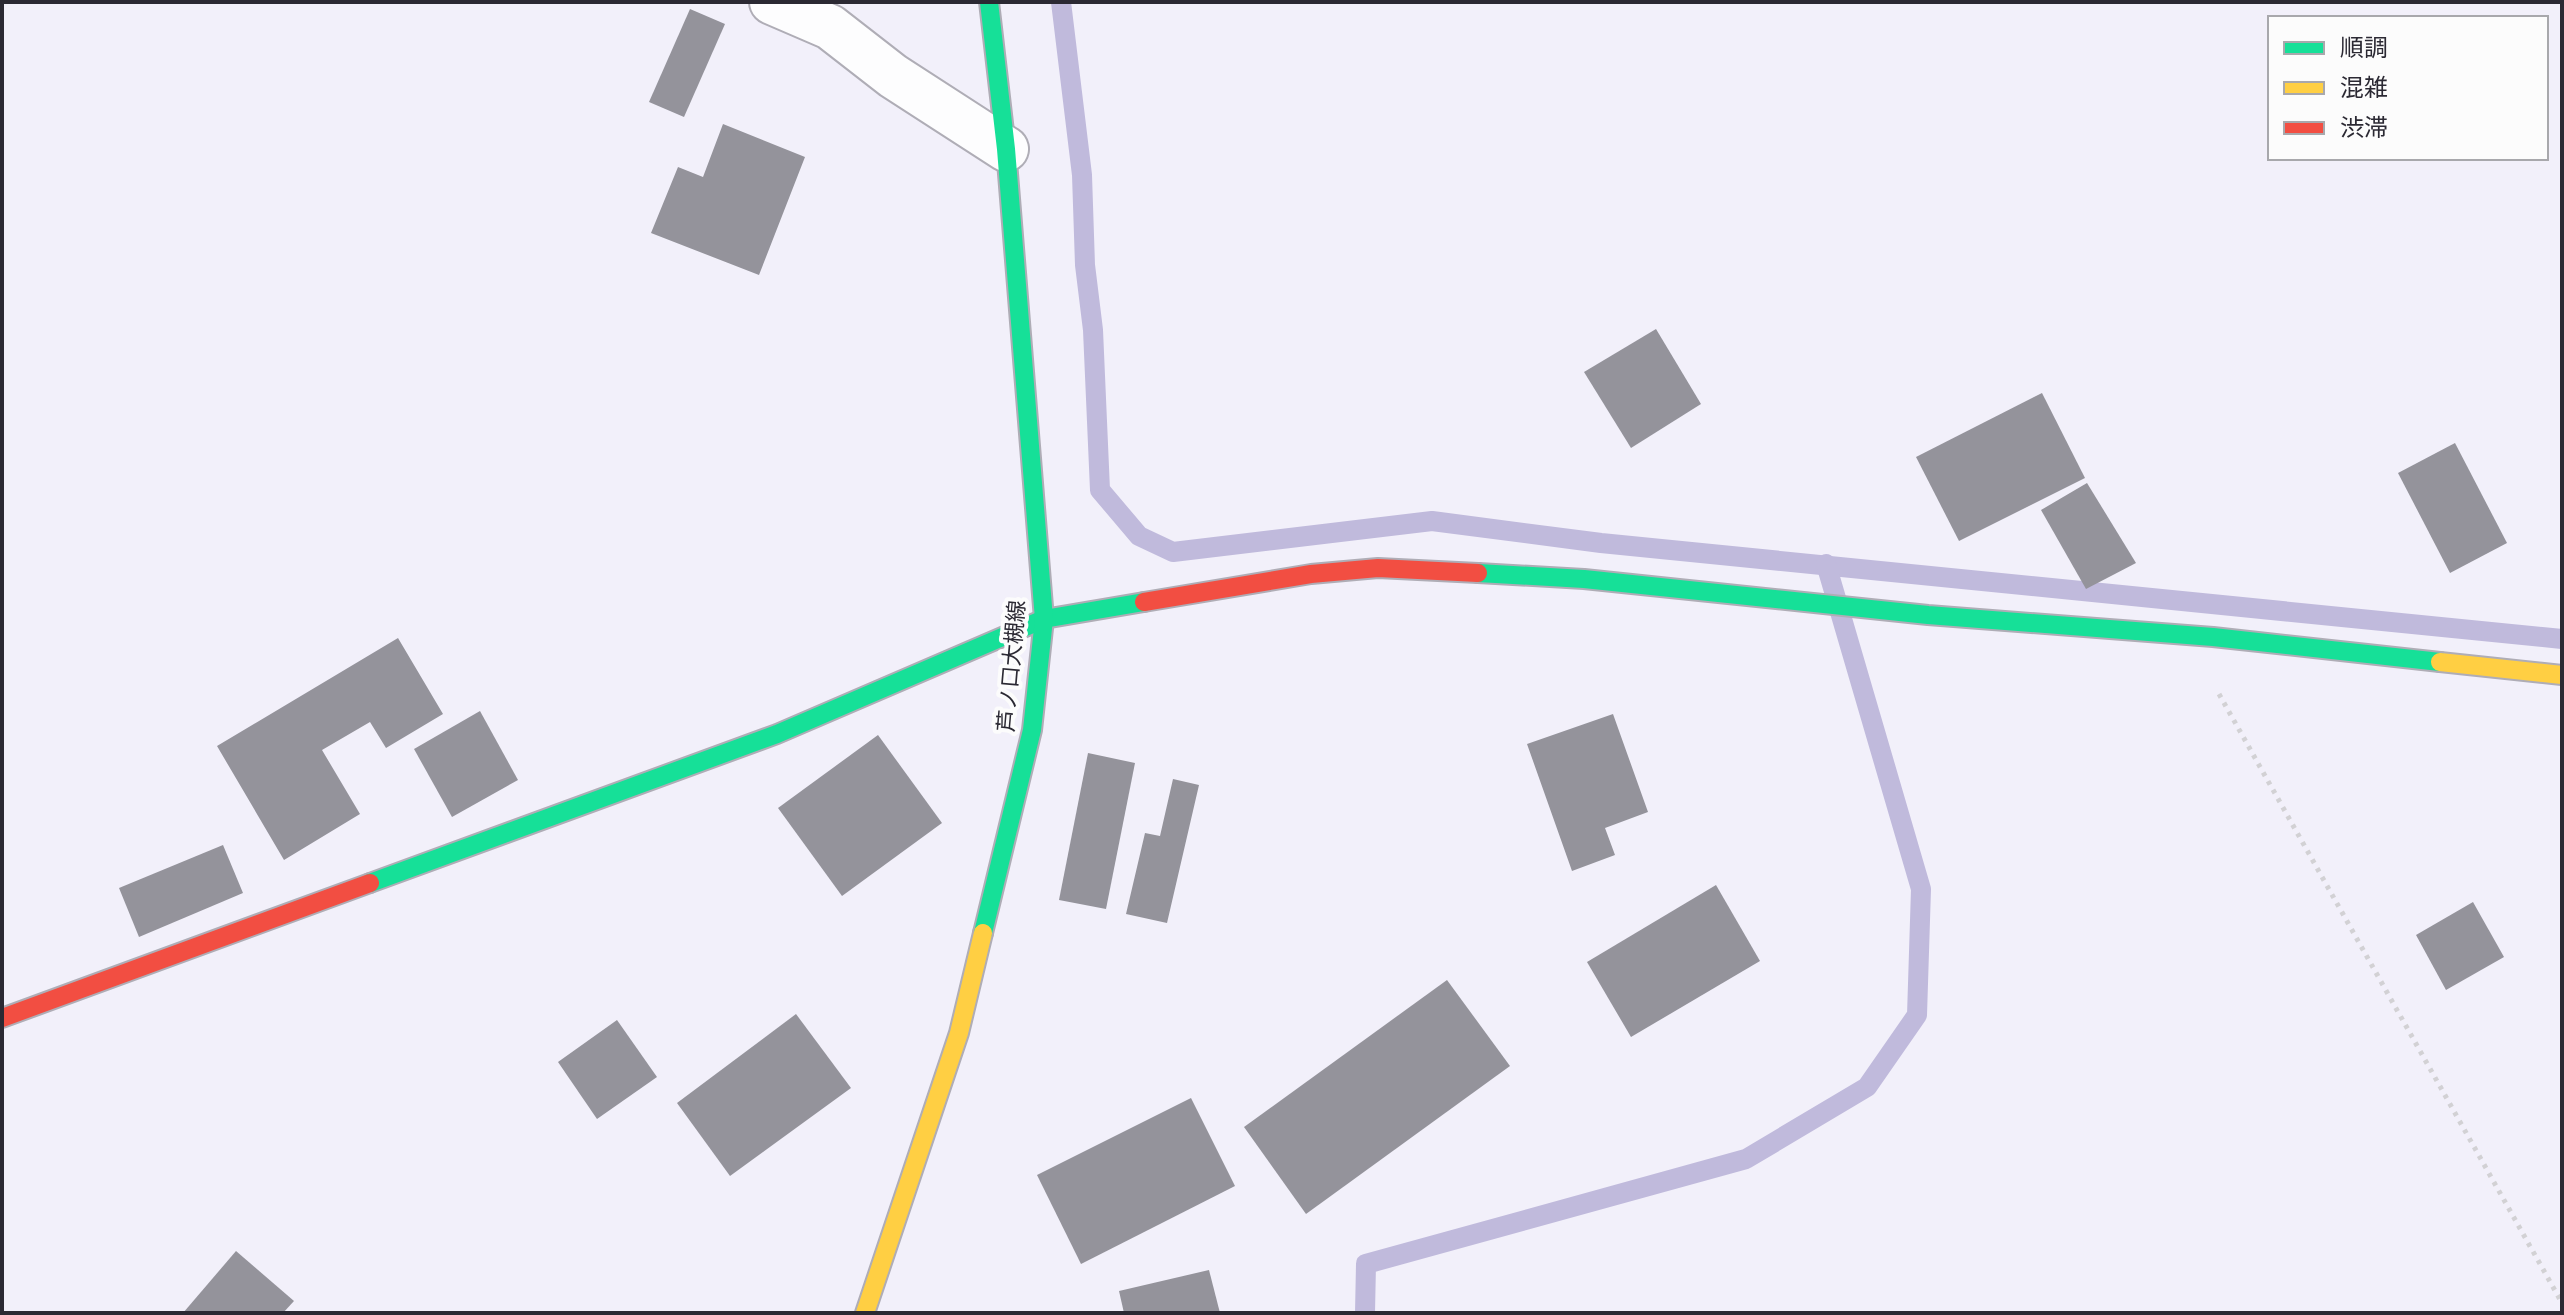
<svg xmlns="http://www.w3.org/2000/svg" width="2564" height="1315" viewBox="0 0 2564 1315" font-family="'Playfair Display','Noto Sans JP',serif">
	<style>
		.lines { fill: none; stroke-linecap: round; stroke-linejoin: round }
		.stream { stroke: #c0badc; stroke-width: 20 }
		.building { fill: #94939b }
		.street-casing { stroke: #afadb6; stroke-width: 48 }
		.fast-casing { stroke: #afadb6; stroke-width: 22 }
		.slow-casing { stroke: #afadb6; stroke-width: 22 }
		.jam-casing { stroke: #afadb6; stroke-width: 22 }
		.path { stroke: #d2d1d4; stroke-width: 5; stroke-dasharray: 4 6; stroke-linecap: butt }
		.street { stroke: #fdfdfe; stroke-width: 44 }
		.fast { stroke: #16e098; stroke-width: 18 }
		.slow { stroke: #ffcf43; stroke-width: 18 }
		.jam { stroke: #f24e42; stroke-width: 18 }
		.labels { text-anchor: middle; stroke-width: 8; stroke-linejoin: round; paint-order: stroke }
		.street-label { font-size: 22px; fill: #2b2933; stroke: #fcfcfc }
	</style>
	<rect width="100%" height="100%" fill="#f2f0fa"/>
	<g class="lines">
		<!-- stream -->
		<g class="stream">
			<path d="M 1061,2 L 1082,175 L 1085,265 L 1093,330 L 1100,490 L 1139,536 L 1173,552 L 1432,521 L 1601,543 L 2562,639"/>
			<path d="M 1365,1313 L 1366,1264 L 1746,1159 L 1867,1087 L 1917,1015 L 1921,889 L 1826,564"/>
		</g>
	</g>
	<!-- building -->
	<g class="building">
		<path d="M 690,9 L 725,24 L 684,117 L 649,102 Z"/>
		<path d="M 723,124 L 805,157 L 759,275 L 651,233 L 678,167 L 703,177 Z"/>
		<path d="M 1656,329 L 1701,404 L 1631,448 L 1584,372 Z"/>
		<path d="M 2042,393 L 2085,478 L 1959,541 L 1916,457 Z"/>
		<path d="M 2455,443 L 2507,543 L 2450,573 L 2398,473 Z"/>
		<path d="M 2087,483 L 2136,563 L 2086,589 L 2041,510 Z"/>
		<path d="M 398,638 L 443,714 L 386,748 L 370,722 L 322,750 L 360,814 L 284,860 L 217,746 Z"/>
		<path d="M 480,711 L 518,780 L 452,817 L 414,749 Z"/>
		<path d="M 1613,714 L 1648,812 L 1605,828 L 1615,855 L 1572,871 L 1527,744 Z"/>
		<path d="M 878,735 L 942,823 L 842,896 L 778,808 Z"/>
		<path d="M 1088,753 L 1135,763 L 1106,909 L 1059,900 Z"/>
		<path d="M 1173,779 L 1199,785 L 1167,923 L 1126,914 L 1145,833 L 1160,836 Z"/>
		<path d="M 223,845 L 243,893 L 139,937 L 119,888 Z"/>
		<path d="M 1716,885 L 1760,961 L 1631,1037 L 1587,962 Z"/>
		<path d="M 2473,902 L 2504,957 L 2446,990 L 2416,935 Z"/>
		<path d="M 1447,980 L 1510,1066 L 1306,1214 L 1244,1127 Z"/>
		<path d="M 796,1014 L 851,1088 L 730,1176 L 677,1103 Z"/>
		<path d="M 617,1020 L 657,1077 L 597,1119 L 558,1062 Z"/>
		<path d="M 1191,1098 L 1235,1186 L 1081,1264 L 1037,1175 Z"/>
		<path d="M 236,1251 L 294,1301 L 283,1313 L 183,1313 Z"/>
		<path d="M 1209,1270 L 1220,1313 L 1124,1313 L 1119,1291 Z"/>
	</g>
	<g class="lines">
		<!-- street casing -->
		<g class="street-casing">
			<path id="street" d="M 772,2 L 830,27 L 893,76 L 1006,149"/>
		</g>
		<!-- fast casing -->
		<g class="fast-casing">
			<g id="fast">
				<path d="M 1478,573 L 1584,579 L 1928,615 L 2213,637 L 2440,662"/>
				<path d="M 370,883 L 777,734 L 1044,619 L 1144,602"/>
				<path d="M 983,933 L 1032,730 L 1044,619 L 1006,149 L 989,2"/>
			</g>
		</g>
		<!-- slow casing -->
		<g class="slow-casing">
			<g id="slow">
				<path d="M 2440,662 L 2562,675"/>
				<path d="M 865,1313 L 959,1033 L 983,933"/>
			</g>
		</g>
		<!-- jam casing -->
		<g class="jam-casing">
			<g id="jam">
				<path d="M 1144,602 L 1311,574 L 1378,568 L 1478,573"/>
				<path d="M 2,1018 L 370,883"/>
			</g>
		</g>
		<!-- path -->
		<path class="path" d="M 2219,694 L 2562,1303"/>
		<!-- street -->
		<use href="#street" class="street"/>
		<!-- fast -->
		<use href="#fast" class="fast"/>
		<!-- slow -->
		<use href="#slow" class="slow"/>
		<!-- jam -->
		<use href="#jam" class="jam"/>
	</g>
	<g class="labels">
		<!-- street labels -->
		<g class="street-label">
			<text transform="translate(1011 666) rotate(-85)" y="8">芦ノ口大槻線</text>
		</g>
	</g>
	<!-- border -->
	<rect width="2564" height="1315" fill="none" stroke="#2b2933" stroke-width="8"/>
	<!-- legend -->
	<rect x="2268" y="16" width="280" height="144" fill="#fcfcfc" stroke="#a8a8ac" stroke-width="2"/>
	<rect x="2284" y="42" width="40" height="12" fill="#16e098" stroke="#a8a8ac" stroke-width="2"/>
	<text x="2340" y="56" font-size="24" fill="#2b2933">順調</text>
	<rect x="2284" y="82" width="40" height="12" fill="#ffcf43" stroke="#a8a8ac" stroke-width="2"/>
	<text x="2340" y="96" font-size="24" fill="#2b2933">混雑</text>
	<rect x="2284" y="122" width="40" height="12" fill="#f24e42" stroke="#a8a8ac" stroke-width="2"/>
	<text x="2340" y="136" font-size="24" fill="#2b2933">渋滞</text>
</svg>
